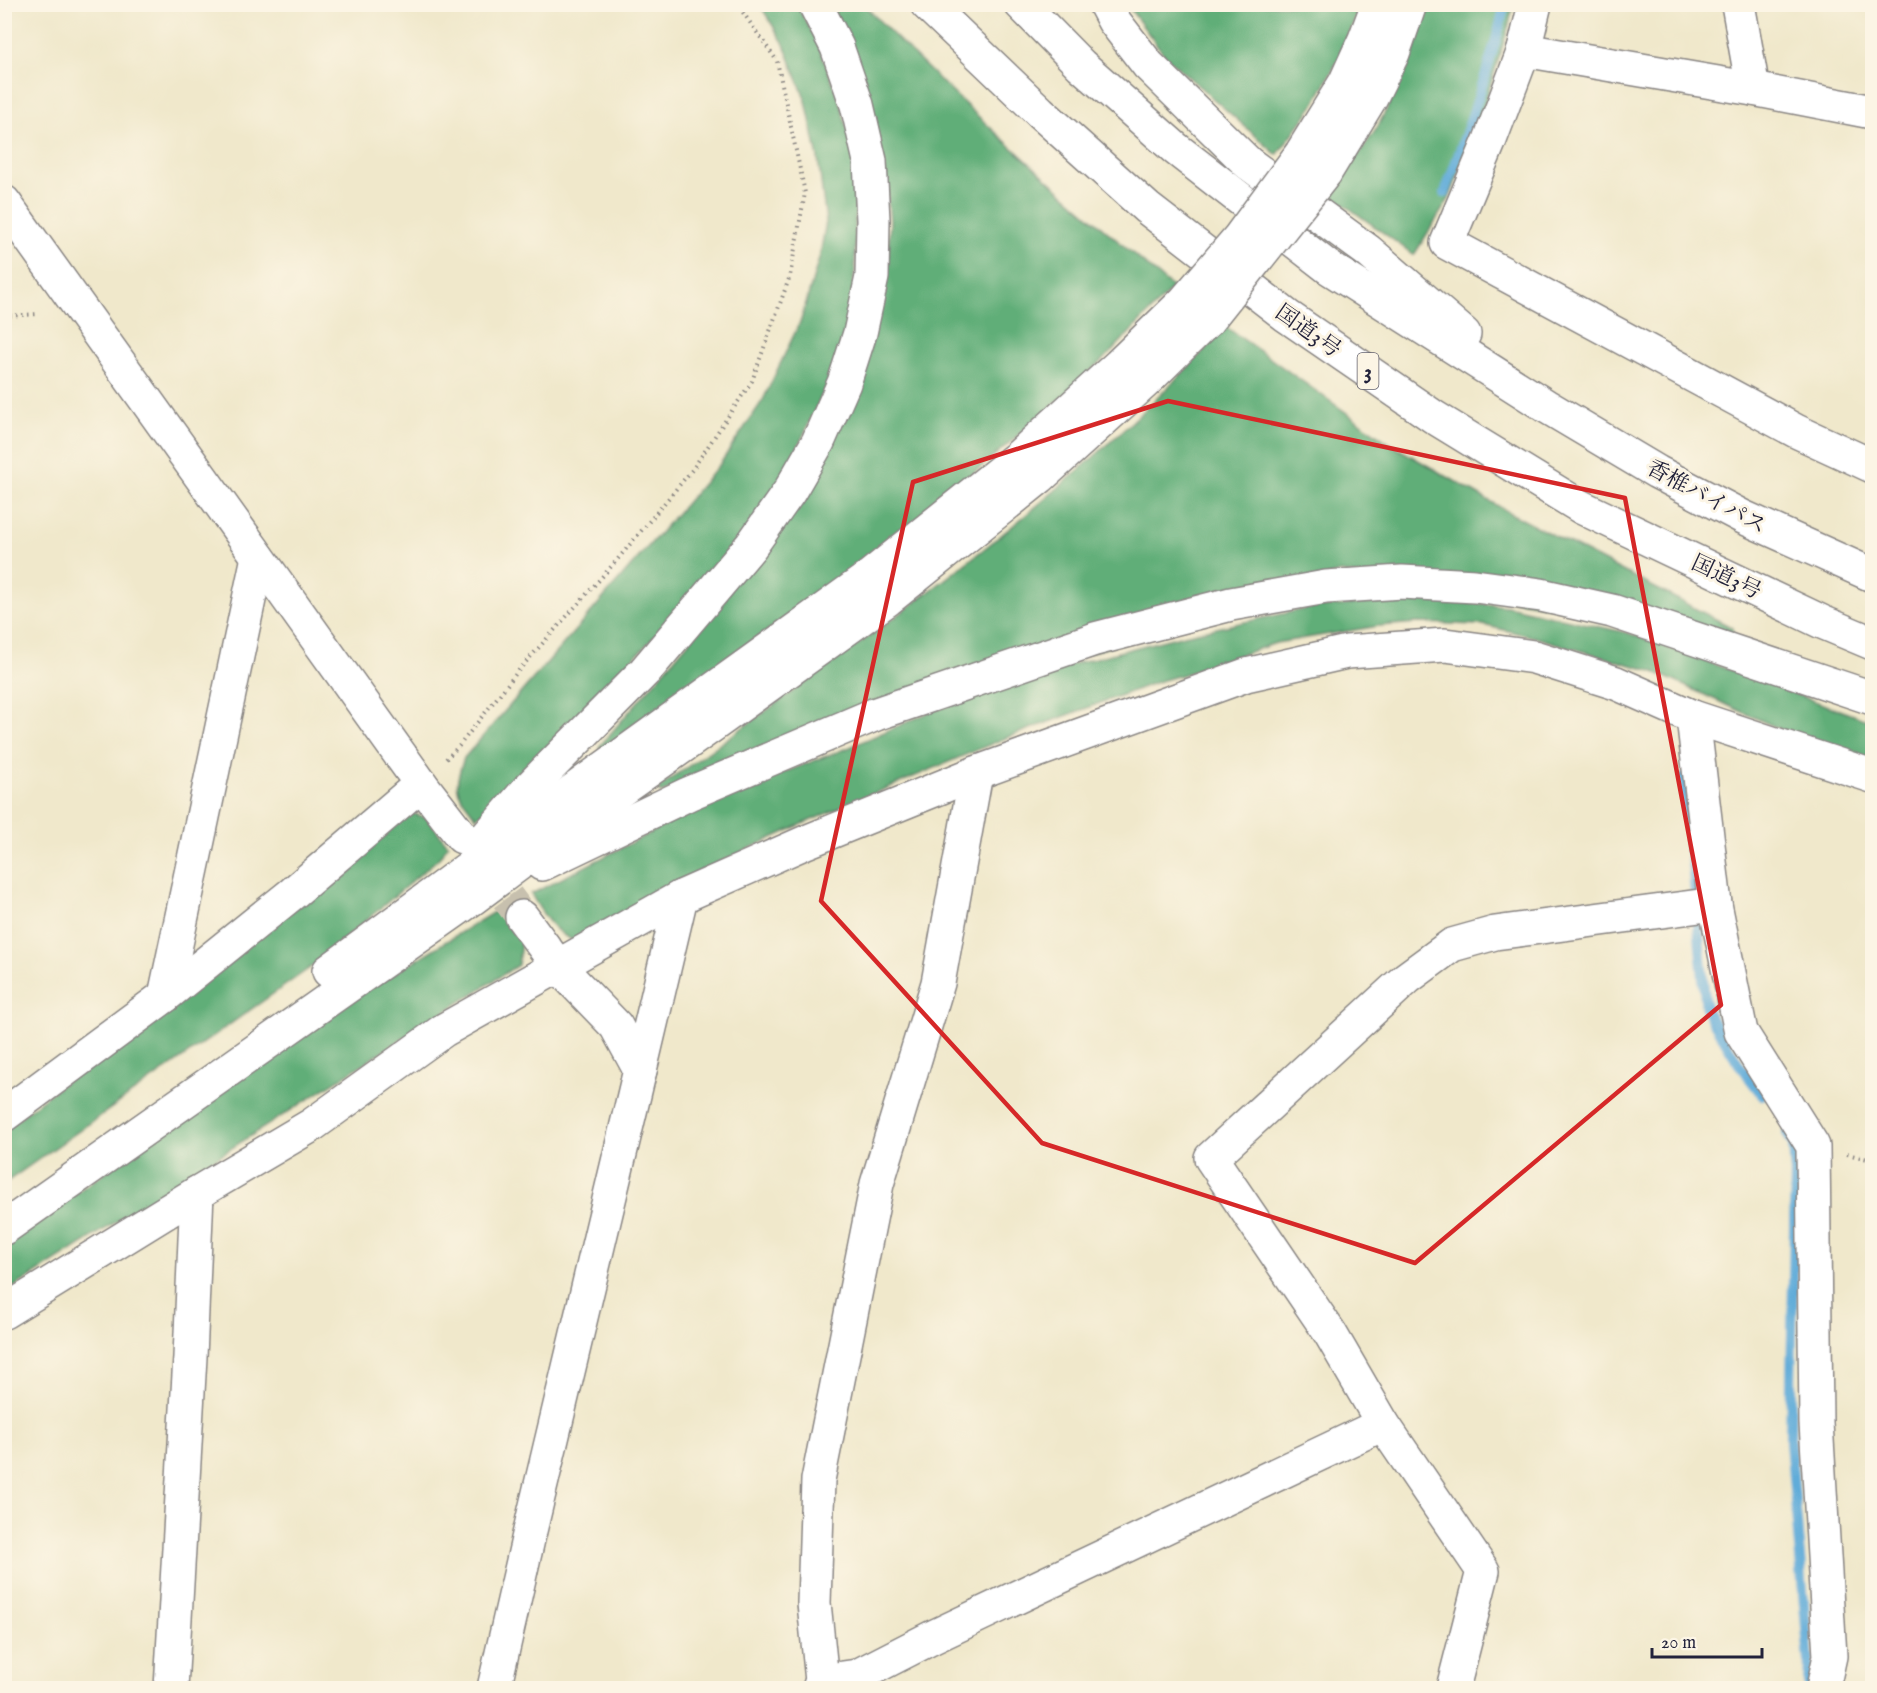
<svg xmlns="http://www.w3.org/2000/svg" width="1877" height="1693" viewBox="0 0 1877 1693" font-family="'IM FELL English','Noto Serif JP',serif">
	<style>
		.forest { fill: #61ae78; stroke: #42685a; stroke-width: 1.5 }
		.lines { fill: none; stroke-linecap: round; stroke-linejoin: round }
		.stream { stroke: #60acd9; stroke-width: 10 }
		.minor-tunnel { stroke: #c7c0ae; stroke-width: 33; stroke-dasharray: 33 16; stroke-linecap: butt }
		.minor-casing { stroke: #898583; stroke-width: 36 }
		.highway-casing { stroke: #898583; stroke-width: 36 }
		.path { stroke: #898583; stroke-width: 4; stroke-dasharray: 1.5 4.5; stroke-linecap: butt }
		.minor { stroke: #fff; stroke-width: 33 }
		.highway { stroke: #fff; stroke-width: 33 }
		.highway-bridge-casing { stroke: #898583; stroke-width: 36; stroke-linecap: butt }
		.highway-bridge { stroke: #fff; stroke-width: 33 }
		.marked { fill: none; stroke: #d62828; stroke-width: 4.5; stroke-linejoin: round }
		.labels { text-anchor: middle; stroke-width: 6; stroke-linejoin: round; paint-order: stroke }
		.shield { fill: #fcf5e5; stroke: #63616e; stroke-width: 1.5 }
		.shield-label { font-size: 21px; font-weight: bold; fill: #22223b }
		.street-label { font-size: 22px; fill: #22223b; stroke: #fcf5e5 }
	</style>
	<rect width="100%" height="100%" fill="#fcf5e5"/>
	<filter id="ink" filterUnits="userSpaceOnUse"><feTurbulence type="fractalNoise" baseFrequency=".0167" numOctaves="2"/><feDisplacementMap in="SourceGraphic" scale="12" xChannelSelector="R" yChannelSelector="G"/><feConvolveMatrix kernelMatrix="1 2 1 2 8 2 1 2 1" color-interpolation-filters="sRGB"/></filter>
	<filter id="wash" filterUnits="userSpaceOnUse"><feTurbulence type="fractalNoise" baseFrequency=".008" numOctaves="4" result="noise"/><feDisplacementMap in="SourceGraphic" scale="24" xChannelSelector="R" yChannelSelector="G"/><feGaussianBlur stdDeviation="1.35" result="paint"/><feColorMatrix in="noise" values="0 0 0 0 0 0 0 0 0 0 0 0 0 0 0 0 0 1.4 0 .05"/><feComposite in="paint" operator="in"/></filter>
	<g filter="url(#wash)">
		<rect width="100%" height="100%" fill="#f0e8cb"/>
		<!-- forest -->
		<g class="forest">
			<path d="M 760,5 L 797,5 L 818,44 L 841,105 L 855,162 L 855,269 L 846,343 L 778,490 L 677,613 L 486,811 L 476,817 C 455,790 453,791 464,758 L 720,464 L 763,400 L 801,320 L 820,255 L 826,222 L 818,158 L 806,101 L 783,42 Z"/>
			<path d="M 832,5 L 864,5 C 961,105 1066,197 1173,288 L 1110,353 L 1046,412 L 907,529 L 603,751 L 599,747 L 723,602 L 887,281 L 890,221 L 884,162 Z"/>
			<path d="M 1127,5 L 1360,5 L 1343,51 L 1313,106 L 1277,155 L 1166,57 Z"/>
			<path d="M 1430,5 L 1513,5 L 1509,25 L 1480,119 L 1449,199 L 1414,255 L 1331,195 L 1377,128 L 1408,67 Z"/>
			<path d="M 1226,327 L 1392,445 L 1512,514 L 1733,628 L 1733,632 L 1728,636 L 1340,572 L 660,793 L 658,788 C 856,646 1061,508 1226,327 Z"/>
			<path d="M 1428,599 L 1507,606 L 1628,633 L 1872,722 L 1872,765 L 1791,734 L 1652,671 L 1534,637 L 1483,625 L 1417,623 L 1379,626 L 1276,643 L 1188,673 L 1157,682 L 1003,739 L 807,822 L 679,881 L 577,941 C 556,937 541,912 531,894 L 725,795 L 850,747 L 930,712 L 1069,665 L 1184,635 L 1310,608 Z"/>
			<path d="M 408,812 L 427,818 L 448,845 L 439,858 L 314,965 L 5,1183 L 5,1129 Z"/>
			<path d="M 497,910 L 521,943 L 518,965 L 5,1293 L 5,1243 L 341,1006 Z"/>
		</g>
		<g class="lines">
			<!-- stream -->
			<g class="stream">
				<path d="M 1445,193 C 1467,130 1490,69 1505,4"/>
				<path d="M 1684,778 L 1706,1010 L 1740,1066 L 1762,1095"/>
				<path d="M 1787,1133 L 1793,1144 L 1795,1173 L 1790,1442 L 1809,1662 L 1808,1688"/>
			</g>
		</g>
	</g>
	<g filter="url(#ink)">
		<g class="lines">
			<!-- minor-tunnel -->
			<path class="minor-tunnel" d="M 478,858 L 522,917"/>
			<!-- minor casing -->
			<g class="minor-casing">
				<g id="minor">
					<path d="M 1535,4 L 1524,50 L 1490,140 L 1447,243 L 1796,431 L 1872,466"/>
					<path d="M 1738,4 L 1753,89 L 1872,112"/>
					<path d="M 1524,50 L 1753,89"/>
					<path d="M 4,202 L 421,784 L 462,837"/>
					<path d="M 1693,717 L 1715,904 L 1741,1032 L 1813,1146 L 1816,1423 L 1830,1656 L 1823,1688"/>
					<path d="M 165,996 L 258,557"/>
					<path d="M 640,1070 L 681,897"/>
					<path d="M 4,1115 L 165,996 L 293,893 L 421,784"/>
					<path d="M 4,1312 L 197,1193 L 312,1125 L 444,1030 L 681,897 L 806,842 L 976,773 L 1246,675 L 1347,652 L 1445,645 L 1534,657 L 1616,683 L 1693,717 L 1872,776"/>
					<path d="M 1383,1424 L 1483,1571 L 1453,1688"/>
					<path d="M 822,1681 L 814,1603 L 818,1480 L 877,1184 L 938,983 L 976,773"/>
					<path d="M 171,1688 L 190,1357 L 197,1193"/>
					<path d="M 494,1688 L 529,1535 L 640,1070 L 616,1026 L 558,966 L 522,917"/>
					<path d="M 819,1688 L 822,1681 L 857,1676 L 933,1637 L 1383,1424 L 1330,1333 L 1211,1158 L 1407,978 L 1452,945 L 1495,933 L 1715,904"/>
				</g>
			</g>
			<!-- highway casing -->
			<g class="highway-casing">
				<g id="highway">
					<path d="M 927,4 L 1040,112 L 1147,208 L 1287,316 L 1434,417 L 1581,507 L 1822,622 L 1872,643"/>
					<path d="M 1021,4 L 1081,65 L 1176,149 L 1328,267 L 1546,406 L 1657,472 L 1743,517 L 1872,575"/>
					<path d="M 1105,4 L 1114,21 L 1148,65 L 1248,163 L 1368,251 L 1464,334"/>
					<path d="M 1301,154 L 1345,83 L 1365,39 L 1378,4"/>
					<path d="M 1325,173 L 1370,99 L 1393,53 L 1410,4"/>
					<path d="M 483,841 L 530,787 L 645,671 L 751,546 L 789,492 L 818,442 L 844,383 L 860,333 L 872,277 L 873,220 L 870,161 L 857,105 L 837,47 L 815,4"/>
					<path d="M 542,864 L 688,794 L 876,714 L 1095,639 L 1231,604 L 1326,587 L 1402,582 L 1475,586 L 1541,595 L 1612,611 L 1872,698"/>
					<path d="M 329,971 L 586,781 L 865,580 L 1017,458 L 1119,365 L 1184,302"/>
					<path d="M 4,1228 L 473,898 L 578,820 L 713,725 L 888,599 L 1040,477 L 1145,382 L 1208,320"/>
				</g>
			</g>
			<!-- path -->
			<g class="path">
				<path d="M 4,316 L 39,314"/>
				<path d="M 446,759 L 459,746 L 518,671 L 617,560 L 692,470 L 752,381 L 790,276 L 805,193 L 777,61 L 737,4"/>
				<path d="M 1847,1154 L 1872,1160"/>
			</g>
			<!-- minor -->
			<use href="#minor" class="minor"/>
			<!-- highway -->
			<use href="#highway" class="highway"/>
			<!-- highway-bridge casing -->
			<g class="highway-bridge-casing">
				<g id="highway-bridge">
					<path d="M 1184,302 L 1239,238 L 1301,154"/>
					<path d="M 1208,320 L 1325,173"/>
				</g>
			</g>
			<!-- highway-bridge -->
			<use href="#highway-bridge" class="highway-bridge"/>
		</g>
	</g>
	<!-- marked area -->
	<path class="marked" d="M 1168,401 L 1625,498 L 1721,1005 L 1415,1263 L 1042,1143 L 821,901 L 913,482 Z"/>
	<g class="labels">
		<!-- shield labels -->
		<rect class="shield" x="1357.5" y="353" width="21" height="36" rx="4.5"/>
		<g class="shield-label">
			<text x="1368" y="378">3</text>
		</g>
		<!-- street labels -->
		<g class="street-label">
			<text transform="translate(1309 330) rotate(35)" y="8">国道3号</text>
			<text transform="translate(1707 496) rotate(28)" y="8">香椎バイパス</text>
			<text transform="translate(1727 576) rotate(25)" y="8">国道3号</text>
		</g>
	</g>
	<!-- margin -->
	<rect width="1877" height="1693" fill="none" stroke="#fcf5e5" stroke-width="24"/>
	<!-- scale -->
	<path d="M1652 1648v9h110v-9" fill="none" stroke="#22223b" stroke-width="3"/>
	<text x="1661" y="1648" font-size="18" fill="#22223b" stroke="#fcf5e5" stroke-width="4.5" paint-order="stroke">20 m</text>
</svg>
